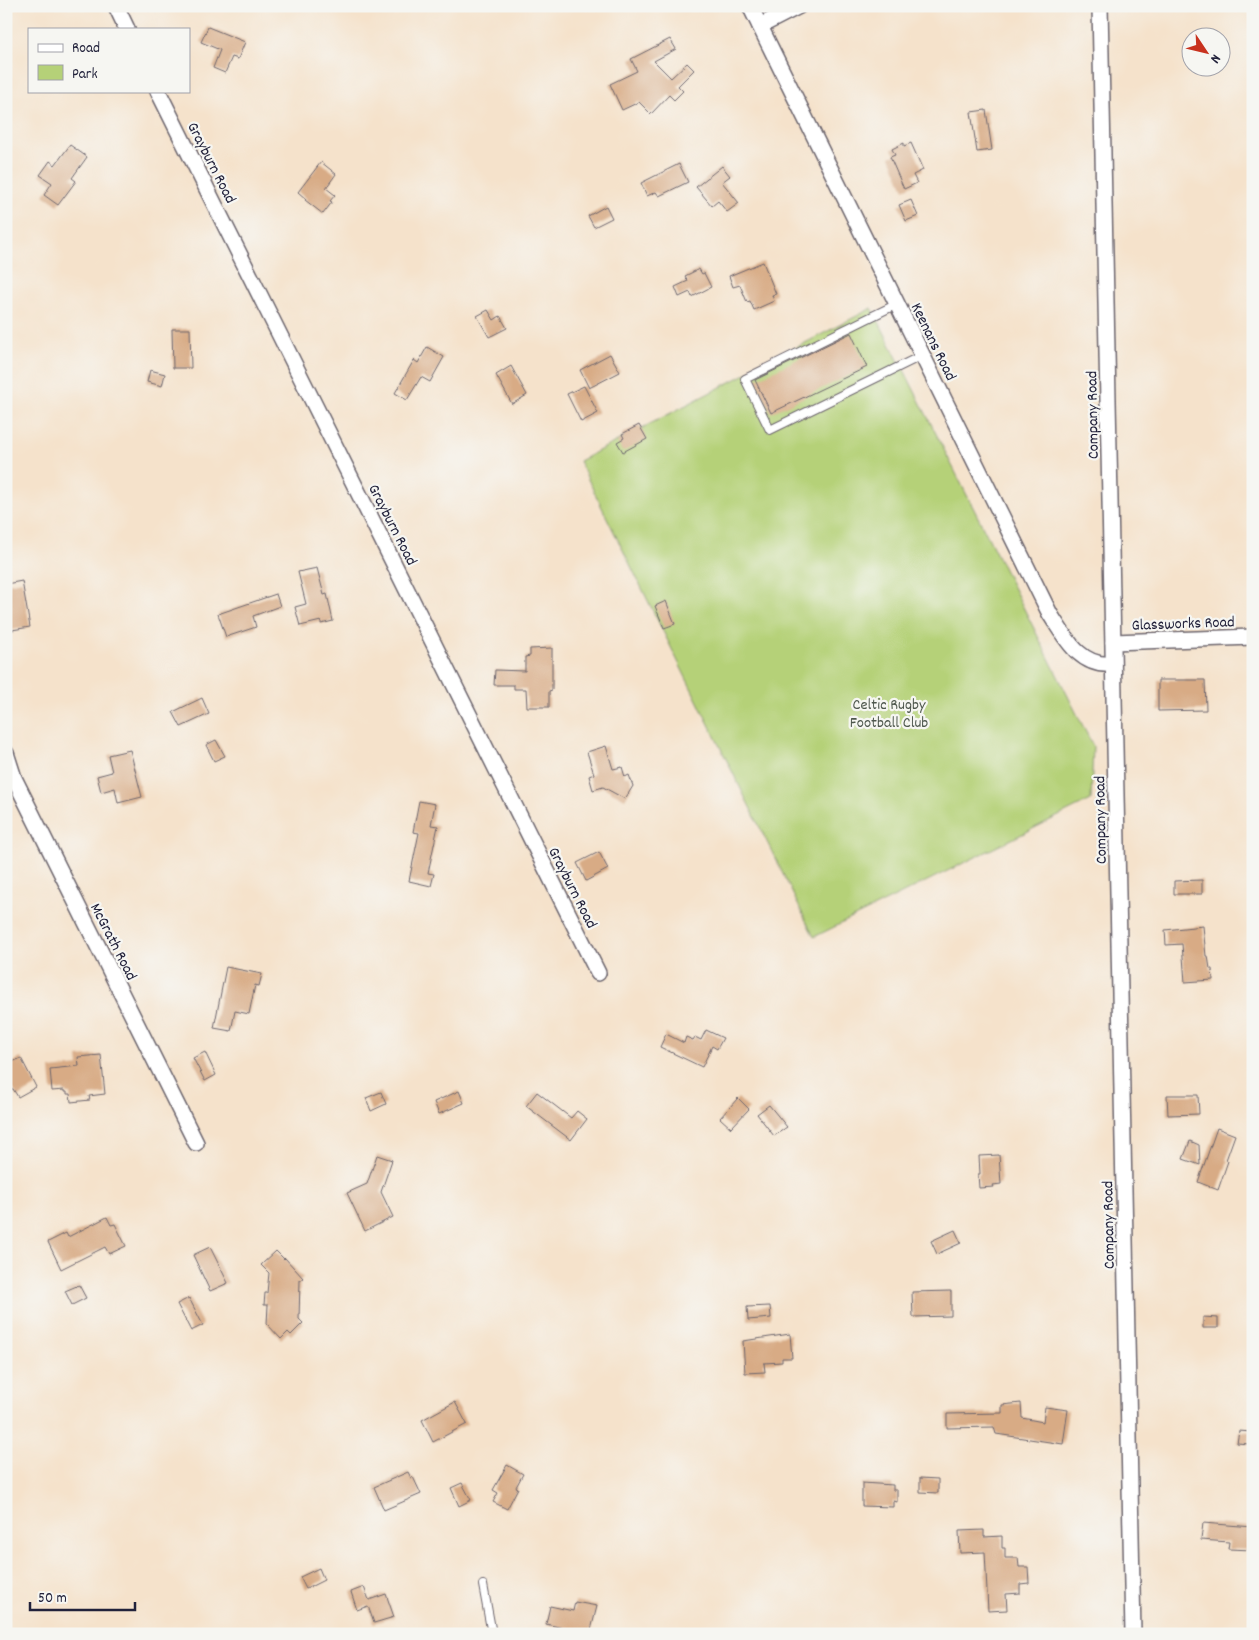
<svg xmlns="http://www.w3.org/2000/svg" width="1259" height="1640" viewBox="0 0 1259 1640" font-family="Dekko,sans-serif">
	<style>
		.green { fill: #b5d178; stroke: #6c7a5a }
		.building { fill: #d8ab85 }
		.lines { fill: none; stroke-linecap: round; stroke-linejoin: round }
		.lane-casing { stroke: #6c656d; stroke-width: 10 }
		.street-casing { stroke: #6c656d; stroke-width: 18 }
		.lane { stroke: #fff; stroke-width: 8 }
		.street { stroke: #fff; stroke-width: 15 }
		.labels { text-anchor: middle; stroke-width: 4.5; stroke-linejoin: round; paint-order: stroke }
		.street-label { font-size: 16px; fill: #22223b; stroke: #f6f6f2 }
		.park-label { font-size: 16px; fill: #4e574d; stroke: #f6f6f2 }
	</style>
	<rect width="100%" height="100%" fill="#f6f6f2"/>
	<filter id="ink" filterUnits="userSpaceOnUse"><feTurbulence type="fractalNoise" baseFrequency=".02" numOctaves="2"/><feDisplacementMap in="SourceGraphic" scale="10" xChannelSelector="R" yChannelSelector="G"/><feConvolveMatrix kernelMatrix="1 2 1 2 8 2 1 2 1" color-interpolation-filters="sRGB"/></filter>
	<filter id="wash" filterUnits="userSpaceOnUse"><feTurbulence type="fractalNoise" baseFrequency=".0096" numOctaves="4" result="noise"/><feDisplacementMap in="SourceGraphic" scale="20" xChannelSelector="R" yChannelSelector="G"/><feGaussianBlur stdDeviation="1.12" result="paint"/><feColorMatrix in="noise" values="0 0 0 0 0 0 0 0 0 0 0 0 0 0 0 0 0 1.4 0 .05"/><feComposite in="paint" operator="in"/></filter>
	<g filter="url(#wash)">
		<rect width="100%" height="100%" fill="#f5e2cb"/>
		<!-- green -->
		<path class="green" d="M 872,308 L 901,366 L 902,366 L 1093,746 L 1091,800 L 814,937 L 579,461 Z"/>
		<g id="blocks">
			<!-- building -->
			<g class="building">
				<path d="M 208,27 L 245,42 L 238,59 L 232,57 L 225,73 L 213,68 L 220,50 L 201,42 Z"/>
				<path d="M 670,39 L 676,49 L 654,61 L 671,78 L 687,63 L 694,70 L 678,86 L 683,91 L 674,100 L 669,95 L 651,114 L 639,102 L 622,110 L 610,84 L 637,71 L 631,59 Z"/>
				<path d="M 986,110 L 992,150 L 977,152 L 971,112 Z"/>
				<path d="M 904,143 L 904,146 L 911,143 L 923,170 L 913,175 L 917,183 L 904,189 L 890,157 L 895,155 L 892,149 Z"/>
				<path d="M 70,145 L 87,157 L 72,178 L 76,181 L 58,205 L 44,195 L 52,183 L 40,175 L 50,161 L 55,165 Z"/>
				<path d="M 321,162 L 336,174 L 326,188 L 335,195 L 330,201 L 332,202 L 323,214 L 305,200 L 306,199 L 298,192 Z"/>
				<path d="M 679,164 L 688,182 L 659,196 L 656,192 L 647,196 L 641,183 Z"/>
				<path d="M 722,166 L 730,176 L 722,182 L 739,203 L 727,212 L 718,201 L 712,206 L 696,187 Z"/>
				<path d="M 911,200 L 918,216 L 906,221 L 899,205 Z"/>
				<path d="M 606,206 L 612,218 L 594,227 L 588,216 Z"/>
				<path d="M 763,262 L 776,294 L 772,295 L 774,301 L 754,310 L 750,301 L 747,302 L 740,285 L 733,287 L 729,276 Z"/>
				<path d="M 699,269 L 702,274 L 704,273 L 711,287 L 692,297 L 690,292 L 679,297 L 675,287 L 688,281 L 685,276 Z"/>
				<path d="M 488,310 L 494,320 L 500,316 L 507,328 L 489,337 L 477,316 Z"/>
				<path d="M 172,329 L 190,329 L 191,368 L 173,368 Z"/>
				<path d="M 851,333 L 867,367 L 771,413 L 755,380 Z"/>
				<path d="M 427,347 L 444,357 L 430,382 L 421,377 L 407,400 L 395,393 L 414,360 L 418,363 Z"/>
				<path d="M 610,354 L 620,372 L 589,388 L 580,370 Z"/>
				<path d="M 511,366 L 527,395 L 512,404 L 496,375 Z"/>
				<path d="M 150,370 L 165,374 L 162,386 L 147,382 Z"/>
				<path d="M 584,386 L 598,413 L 581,422 L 567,394 Z"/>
				<path d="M 639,425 L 647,439 L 623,452 L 617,442 L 624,438 L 622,434 Z"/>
				<path d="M 317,568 L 324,595 L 327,594 L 333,621 L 321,624 L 321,621 L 300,626 L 295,607 L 306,604 L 298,572 Z"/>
				<path d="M 22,581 L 30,627 L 6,631 L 6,584 Z"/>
				<path d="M 276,594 L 280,606 L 253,616 L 256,627 L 226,637 L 218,614 Z"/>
				<path d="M 666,601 L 675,624 L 664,628 L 655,606 Z"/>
				<path d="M 552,648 L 552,690 L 549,691 L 549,707 L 527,707 L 526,689 L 514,689 L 514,685 L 494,685 L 495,670 L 525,671 L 525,657 L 530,656 L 530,649 Z"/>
				<path d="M 1158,680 L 1205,680 L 1206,710 L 1158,711 Z"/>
				<path d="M 202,698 L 209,714 L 181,727 L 173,712 Z"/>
				<path d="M 216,740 L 225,756 L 214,761 L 206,745 Z"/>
				<path d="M 606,746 L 613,769 L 622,767 L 625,777 L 629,775 L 633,786 L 625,799 L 603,787 L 593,790 L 589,776 L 594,774 L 587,752 Z"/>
				<path d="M 130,750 L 142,797 L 118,803 L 115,788 L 101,792 L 97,776 L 112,772 L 108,755 Z"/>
				<path d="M 419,801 L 435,804 L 431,825 L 438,826 L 428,873 L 434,874 L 431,886 L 409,881 L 419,833 L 413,832 Z"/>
				<path d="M 599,852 L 608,869 L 586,881 L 577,863 Z"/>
				<path d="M 1202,880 L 1202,894 L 1174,894 L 1174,881 Z"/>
				<path d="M 1203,926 L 1206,956 L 1208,956 L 1210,969 L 1212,969 L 1213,980 L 1185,982 L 1182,944 L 1166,945 L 1165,930 Z"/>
				<path d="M 226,967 L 262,974 L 259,986 L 255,985 L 249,1014 L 235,1011 L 231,1031 L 214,1028 Z"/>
				<path d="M 706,1030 L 723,1038 L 717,1049 L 712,1046 L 702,1067 L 660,1047 L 666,1034 L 684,1043 L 686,1037 L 693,1040 L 695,1037 L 701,1040 Z"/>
				<path d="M 205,1052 L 216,1075 L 205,1081 L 193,1058 Z"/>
				<path d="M 101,1055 L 105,1094 L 89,1096 L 90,1100 L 71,1102 L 70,1094 L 67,1094 L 67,1092 L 64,1092 L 64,1090 L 52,1091 L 50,1069 L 79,1066 L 78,1057 Z"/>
				<path d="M 21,1058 L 36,1087 L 18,1097 L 13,1089 L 6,1093 L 6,1065 Z"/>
				<path d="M 459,1091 L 464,1103 L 439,1114 L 434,1102 Z"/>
				<path d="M 381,1092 L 386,1104 L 371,1111 L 366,1098 Z"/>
				<path d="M 537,1092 L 571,1118 L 577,1111 L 587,1119 L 571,1140 L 526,1106 Z"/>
				<path d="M 1167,1095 L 1198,1095 L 1199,1114 L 1168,1115 Z"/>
				<path d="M 738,1098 L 749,1109 L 731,1128 L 720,1118 Z"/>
				<path d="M 769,1105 L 787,1127 L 774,1136 L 757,1114 Z"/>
				<path d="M 1217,1128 L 1235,1135 L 1226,1160 L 1228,1161 L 1218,1190 L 1198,1182 Z"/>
				<path d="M 1190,1141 L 1199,1145 L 1200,1165 L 1183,1159 Z"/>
				<path d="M 377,1155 L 392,1160 L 381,1192 L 393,1217 L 365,1231 L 347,1193 L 367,1184 Z"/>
				<path d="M 999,1155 L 1001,1184 L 993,1185 L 994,1187 L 979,1188 L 978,1174 L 980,1174 L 979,1156 Z"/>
				<path d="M 107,1217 L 111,1225 L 115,1224 L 126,1246 L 109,1254 L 105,1247 L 61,1269 L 48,1242 L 66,1233 L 68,1237 Z"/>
				<path d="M 955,1230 L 961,1243 L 937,1254 L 931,1241 Z"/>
				<path d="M 210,1247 L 228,1283 L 210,1291 L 193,1255 Z"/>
				<path d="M 276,1251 L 284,1259 L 285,1258 L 303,1278 L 300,1280 L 299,1319 L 303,1323 L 291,1335 L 288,1332 L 281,1339 L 267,1324 L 268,1305 L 264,1305 L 265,1293 L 267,1293 L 269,1273 L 261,1265 Z"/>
				<path d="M 79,1285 L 86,1298 L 72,1305 L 65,1291 Z"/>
				<path d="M 951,1291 L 951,1316 L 913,1317 L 912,1292 Z"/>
				<path d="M 189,1298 L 203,1325 L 191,1331 L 177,1304 Z"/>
				<path d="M 770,1306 L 771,1318 L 748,1320 L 747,1307 Z"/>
				<path d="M 1203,1317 L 1218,1318 L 1218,1328 L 1203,1328 Z"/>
				<path d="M 790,1334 L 792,1358 L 782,1358 L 782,1362 L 764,1363 L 765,1372 L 745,1373 L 743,1341 Z"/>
				<path d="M 455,1402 L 467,1424 L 433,1442 L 422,1420 Z"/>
				<path d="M 1021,1403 L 1022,1418 L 1043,1422 L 1045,1407 L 1068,1410 L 1063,1444 L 996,1434 L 994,1427 L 947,1428 L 947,1414 L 1002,1413 L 1002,1405 Z"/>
				<path d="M 1239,1431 L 1251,1432 L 1249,1444 L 1237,1443 Z"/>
				<path d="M 507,1465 L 523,1474 L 516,1487 L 518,1488 L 507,1509 L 493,1502 L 498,1493 L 493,1490 Z"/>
				<path d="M 408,1472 L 411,1478 L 413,1477 L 421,1494 L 384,1510 L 374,1487 Z"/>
				<path d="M 920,1478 L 938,1479 L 938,1493 L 920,1492 Z"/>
				<path d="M 462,1483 L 471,1500 L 459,1506 L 451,1488 Z"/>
				<path d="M 862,1483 L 893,1485 L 893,1490 L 897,1490 L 897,1502 L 893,1501 L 893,1507 L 862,1506 Z"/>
				<path d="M 1203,1523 L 1253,1527 L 1253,1550 L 1228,1549 L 1229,1542 L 1201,1540 Z"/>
				<path d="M 984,1530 L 984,1537 L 1002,1536 L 1002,1548 L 1005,1548 L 1005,1558 L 1018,1558 L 1019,1567 L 1028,1567 L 1029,1583 L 1020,1584 L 1020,1593 L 1006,1594 L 1007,1610 L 988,1611 L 985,1552 L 960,1553 L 959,1531 Z"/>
				<path d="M 319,1568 L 324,1580 L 306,1589 L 300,1577 Z"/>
				<path d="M 364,1587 L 369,1600 L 386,1594 L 394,1617 L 374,1623 L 368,1606 L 357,1610 L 351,1592 Z"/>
				<path d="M 575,1602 L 597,1606 L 590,1634 L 566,1634 L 567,1629 L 546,1624 L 550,1606 L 573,1611 Z"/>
			</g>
		</g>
	</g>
	<g filter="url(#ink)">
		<use href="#blocks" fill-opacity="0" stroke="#6c656d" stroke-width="1"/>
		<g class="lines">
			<!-- lane casing -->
			<g class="lane-casing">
				<g id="lane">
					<path d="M 897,304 L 745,379 L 770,430 L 923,355"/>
					<path d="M 483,1585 L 492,1634"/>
				</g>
			</g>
			<!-- street casing -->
			<g class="street-casing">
				<g id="street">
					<path d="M 116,6 L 127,29"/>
					<path d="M 750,6 L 1050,614 C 1065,637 1080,668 1113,664"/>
					<path d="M 1100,6 L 1133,1634"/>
					<path d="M 760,26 L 799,6"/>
					<path d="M 158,91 L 598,973"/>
					<path d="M 1113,642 L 1253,637"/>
					<path d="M 6,753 L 14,778 L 196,1143"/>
				</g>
			</g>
			<!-- lane -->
			<use href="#lane" class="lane"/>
			<!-- street -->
			<use href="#street" class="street"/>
		</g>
	</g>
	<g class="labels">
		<!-- street labels -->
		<g class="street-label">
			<text transform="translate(213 162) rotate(63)" y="6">Grayburn Road</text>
			<text transform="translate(935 341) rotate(64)" y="6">Keenans Road</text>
			<text transform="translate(1091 415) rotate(-91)" y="6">Company Road</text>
			<text transform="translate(394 524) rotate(63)" y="6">Grayburn Road</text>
			<text transform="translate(1183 622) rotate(-2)" y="6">Glassworks Road</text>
			<text transform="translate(1099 820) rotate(-91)" y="6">Company Road</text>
			<text transform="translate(574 887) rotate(63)" y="6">Grayburn Road</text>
			<text transform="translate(115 941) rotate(63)" y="6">McGrath Road</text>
			<text transform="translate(1107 1225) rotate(-91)" y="6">Company Road</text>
		</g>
		<!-- park labels -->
		<g class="park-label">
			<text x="889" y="709">Celtic Rugby<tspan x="889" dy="18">Football Club</tspan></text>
		</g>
	</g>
	<!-- margin -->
	<rect width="1259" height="1640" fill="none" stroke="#f6f6f2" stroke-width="25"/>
	<!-- legend -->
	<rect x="28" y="28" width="162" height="65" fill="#f6f6f2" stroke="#a1a1a9"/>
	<rect x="38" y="44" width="25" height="8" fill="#ffffff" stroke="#a1a1a9"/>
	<text x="72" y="52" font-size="15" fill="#22223b">Road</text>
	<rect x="38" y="65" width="25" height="15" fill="#b5d178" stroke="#a1a1a9"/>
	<text x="72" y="78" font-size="15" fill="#22223b">Park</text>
	<!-- north arrow -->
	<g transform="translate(1206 52) rotate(125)"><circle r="24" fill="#f6f6f2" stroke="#a1a1a9"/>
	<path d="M0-4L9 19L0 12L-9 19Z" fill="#c8321e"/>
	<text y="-8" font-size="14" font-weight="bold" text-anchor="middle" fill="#22223b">N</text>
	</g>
	<!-- scale -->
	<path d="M30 1602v8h105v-8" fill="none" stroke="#22223b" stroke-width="2.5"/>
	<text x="38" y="1602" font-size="15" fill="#22223b" stroke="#f6f6f2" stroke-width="4" paint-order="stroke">50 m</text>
</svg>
